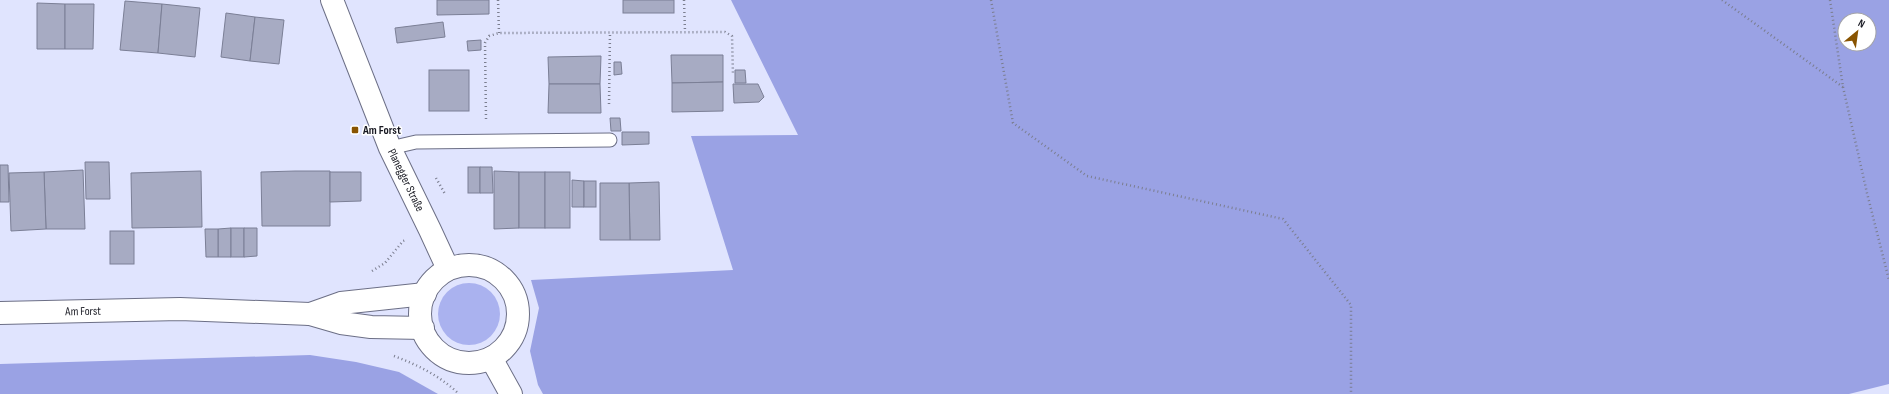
<svg xmlns="http://www.w3.org/2000/svg" width="1889" height="394" viewBox="0 0 1889 394" font-family="'Sofia Sans Condensed',sans-serif">
	<style>
		.green { fill: #aab2ef }
		.forest { fill: #9aa2e4; fill-rule: evenodd }
		.building { fill: #a7abc3; stroke: #7b7f96 }
		.lines { fill: none; stroke-linecap: round; stroke-linejoin: round }
		.service-casing { stroke: #6c6f86; stroke-width: 15 }
		.tertiary-casing { stroke: #6c6f86; stroke-width: 24 }
		.path { stroke: #7b7e8f; stroke-width: 2.5; stroke-dasharray: 1 3; stroke-linecap: butt }
		.service { stroke: #fff; stroke-width: 13 }
		.tertiary { stroke: #fff; stroke-width: 22 }
		.poi-dot { fill: #895401; stroke: #fff; stroke-width: 1.5 }
		.labels { text-anchor: middle; stroke-width: 3; stroke-linejoin: round; paint-order: stroke }
		.poi-label { font-size: 12px; font-weight: bold; fill: #181922; stroke: #fff; text-anchor: start }
		.street-label { font-size: 12px; fill: #181922; stroke: #fff }
	</style>
	<rect width="100%" height="100%" fill="#e0e4fe"/>
	<!-- green -->
	<circle class="green" cx="469" cy="314" r="31"/>
	<!-- forest -->
	<g class="forest">
		<path d="M 731,0 L 1889,0 L 1889,384 L 1849,394 L 543,394 L 538,385 L 530,351 L 539,308 L 531,280 L 733,270 L 691,136 L 798,135 ZM 1845,20 L 1869,20 L 1869,44 L 1845,44 Z"/>
		<path d="M 310,355 L 356,362 L 399,372 L 438,394 L 0,394 L 0,364 Z"/>
	</g>
	<!-- building -->
	<g class="building">
		<path d="M 437,0 L 489,0 L 489,14 L 437,15 Z"/>
		<rect x="623" y="0" width="51" height="13"/>
		<path d="M 125,1 L 162,4 L 158,53 L 120,50 Z"/>
		<path d="M 37,3 L 65,4 L 65,49 L 37,49 Z"/>
		<path d="M 65,4 L 94,4 L 93,49 L 65,49 Z"/>
		<path d="M 162,4 L 200,8 L 195,57 L 158,53 Z"/>
		<path d="M 226,13 L 255,17 L 250,61 L 221,57 Z"/>
		<path d="M 255,17 L 284,20 L 279,64 L 250,61 Z"/>
		<path d="M 443,22 L 445,37 L 397,43 L 395,28 Z"/>
		<path d="M 481,40 L 481,50 L 468,51 L 467,41 Z"/>
		<path d="M 671,55 L 723,55 L 723,82 L 672,83 Z"/>
		<path d="M 601,56 L 600,84 L 549,84 L 548,57 Z"/>
		<path d="M 614,62 L 621,62 L 622,74 L 614,75 Z"/>
		<rect x="429" y="70" width="40" height="41"/>
		<path d="M 735,70 L 745,70 L 746,83 L 735,83 Z"/>
		<path d="M 723,82 L 723,111 L 672,112 L 672,83 Z"/>
		<path d="M 549,84 L 600,84 L 601,113 L 548,113 Z"/>
		<path d="M 733,84 L 758,84 L 764,97 L 759,102 L 734,103 Z"/>
		<path d="M 610,118 L 620,118 L 621,131 L 611,131 Z"/>
		<path d="M 622,132 L 649,132 L 649,144 L 622,145 Z"/>
		<path d="M 85,162 L 109,162 L 110,199 L 86,199 Z"/>
		<path d="M 0,165 L 8,165 L 9,202 L 0,202 Z"/>
		<rect x="468" y="167" width="12" height="26"/>
		<path d="M 480,167 L 492,167 L 493,193 L 480,193 Z"/>
		<path d="M 83,170 L 85,229 L 46,229 L 44,172 Z"/>
		<path d="M 201,171 L 202,227 L 132,228 L 131,173 Z"/>
		<path d="M 295,171 L 330,171 L 330,226 L 262,226 L 261,172 Z"/>
		<path d="M 494,171 L 519,172 L 519,228 L 494,229 Z"/>
		<path d="M 44,172 L 46,229 L 11,231 L 9,173 Z"/>
		<path d="M 330,172 L 361,172 L 361,201 L 330,202 Z"/>
		<rect x="519" y="172" width="26" height="56"/>
		<rect x="545" y="172" width="25" height="56"/>
		<path d="M 572,180 L 584,181 L 584,207 L 572,207 Z"/>
		<rect x="584" y="181" width="12" height="26"/>
		<path d="M 659,182 L 660,240 L 630,240 L 629,183 Z"/>
		<path d="M 600,183 L 629,183 L 630,240 L 600,240 Z"/>
		<path d="M 231,228 L 231,257 L 218,257 L 218,229 Z"/>
		<rect x="231" y="228" width="13" height="29"/>
		<path d="M 244,228 L 257,228 L 257,256 L 244,257 Z"/>
		<path d="M 205,229 L 218,229 L 218,257 L 206,257 Z"/>
		<rect x="110" y="231" width="24" height="33"/>
	</g>
	<g class="lines">
		<!-- service casing -->
		<g class="service-casing">
			<path id="service" d="M 390,148 L 416,142 L 610,140"/>
		</g>
		<!-- tertiary casing -->
		<g class="tertiary-casing">
			<g id="tertiary">
				<path d="M 332,0 L 390,148 L 430,230 L 448,269"/>
				<circle cx="469" cy="314" r="49"/>
				<path d="M 0,313 L 180,309 L 310,314 L 341,323 L 371,327 L 423,328"/>
				<path d="M 310,314 L 341,303 L 425,294"/>
				<path d="M 491,358 L 511,394"/>
			</g>
		</g>
		<!-- path -->
		<g class="path">
			<path d="M 498,0 L 499,33"/>
			<path d="M 684,0 L 685,32"/>
			<path d="M 991,0 L 1013,123 L 1087,176 L 1283,219 L 1351,305 L 1351,394"/>
			<path d="M 1722,0 L 1843,87"/>
			<path d="M 1830,0 L 1843,87 L 1867,193 L 1889,280"/>
			<path d="M 609,104 L 610,32"/>
			<path d="M 486,119 L 485,43 L 489,36 L 499,33 L 725,32 L 732,36 L 733,75"/>
			<path d="M 436,178 L 445,194"/>
			<path d="M 372,271 L 385,263 L 403,241 L 406,240"/>
			<path d="M 394,356 C 418,365 440,376 459,394"/>
		</g>
		<!-- service -->
		<use href="#service" class="service"/>
		<!-- tertiary -->
		<use href="#tertiary" class="tertiary"/>
	</g>
	<!-- markers -->
	<rect class="poi-dot" x="351" y="126" width="8" height="8" rx="2"/>
	<g class="labels">
		<!-- poi labels -->
		<g class="poi-label">
			<text x="363" y="134">Am Forst</text>
		</g>
		<!-- street labels -->
		<g class="street-label">
			<text transform="translate(406 180) rotate(64)" y="4">Planegger Straße</text>
			<text transform="translate(83 311) rotate(-1)" y="4">Am Forst</text>
		</g>
	</g>
	<!-- north arrow -->
	<g transform="translate(1857 32) rotate(29)"><circle r="19" fill="#ffffff" stroke="#a3a3a7"/>
	<path d="M0-3L7 15L0 10L-7 15Z" fill="#895401"/>
	<text y="-6" font-size="11" font-weight="bold" text-anchor="middle" fill="#181922">N</text>
	</g>
</svg>
